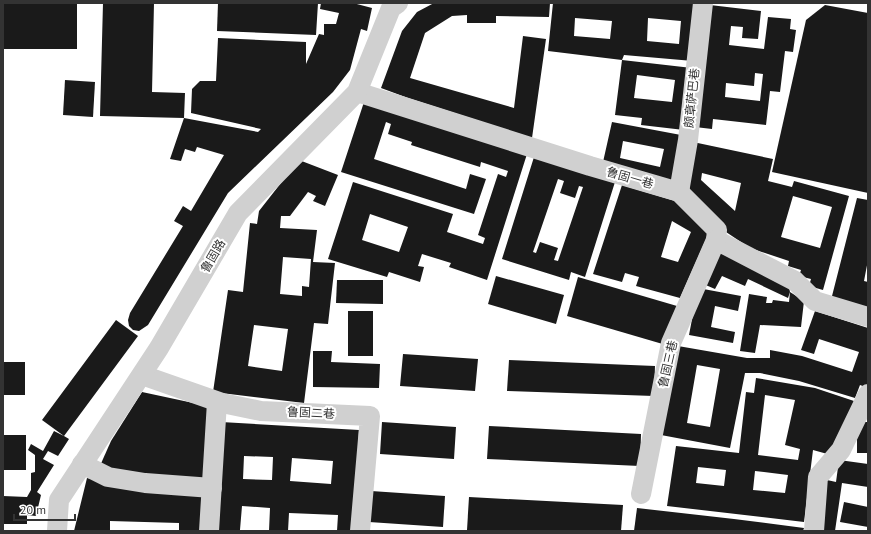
<svg xmlns="http://www.w3.org/2000/svg" width="871" height="534" viewBox="0 0 871 534" font-family="'PT Sans','Noto Sans SC',sans-serif">
	<style>
		.building { fill: #1a1a1a; fill-rule: evenodd }
		.lines { fill: none; stroke-linecap: round; stroke-linejoin: round }
		.minor { stroke: #d0d0d0; stroke-width: 20 }
		.labels { text-anchor: middle; stroke-width: 4; stroke-linejoin: round; paint-order: stroke }
		.street-label { font-size: 12px; fill: #333; stroke: #fff }
	</style>
	<rect width="100%" height="100%" fill="#fff"/>
	<!-- building -->
	<g class="building">
		<rect x="3" y="3" width="74" height="46"/>
		<path d="M 103,3 L 154,3 L 152,92 L 185,93 L 184,118 L 100,116 Z"/>
		<path d="M 218,3 L 318,3 L 316,35 L 217,31 Z"/>
		<path d="M 321,3 L 353,3 L 372,8 L 367,31 L 361,29 L 350,70 L 333,92 L 228,193 L 148,325 L 139,331 L 133,330 L 129,326 L 128,320 L 130,313 L 183,226 L 174,221 L 183,206 L 191,211 L 224,155 L 197,147 L 195,152 L 185,149 L 181,161 L 170,159 L 184,118 L 258,132 L 261,129 L 191,113 L 192,89 L 200,81 L 216,81 L 218,38 L 306,42 L 306,64 L 319,34 L 324,35 L 324,24 L 336,24 L 339,13 L 320,9 Z"/>
		<path d="M 434,3 L 550,3 L 549,17 L 496,16 L 496,23 L 467,23 L 467,15 L 452,16 L 425,33 L 410,78 L 514,108 L 523,36 L 546,39 L 532,138 L 408,98 L 381,88 L 402,31 L 417,12 Z"/>
		<path d="M 553,3 L 698,4 L 693,61 L 624,55 L 622,60 L 692,68 L 684,130 L 641,125 L 642,118 L 615,115 L 622,60 L 548,51 ZM 575,18 L 612,21 L 610,39 L 574,36 ZM 648,18 L 681,21 L 679,44 L 647,41 ZM 637,75 L 675,80 L 672,102 L 634,98 Z"/>
		<path d="M 710,5 L 761,11 L 758,39 L 742,38 L 743,27 L 731,26 L 729,45 L 764,49 L 768,17 L 791,19 L 790,29 L 796,30 L 793,52 L 785,51 L 780,92 L 770,91 L 766,125 L 713,119 L 712,129 L 695,127 ZM 755,73 L 763,74 L 760,101 L 725,97 L 726,83 L 754,86 Z"/>
		<path d="M 825,5 L 868,13 L 868,193 L 772,172 L 806,20 Z"/>
		<path d="M 65,80 L 95,82 L 93,117 L 63,115 Z"/>
		<path d="M 364,102 L 527,154 L 487,280 L 449,267 L 451,263 L 422,254 L 418,266 L 424,267 L 420,282 L 389,272 L 387,277 L 328,259 L 353,182 L 453,214 L 447,232 L 483,244 L 485,238 L 478,235 L 498,174 L 506,177 L 508,171 L 481,162 L 480,167 L 411,145 L 412,142 L 388,134 L 391,124 L 386,122 L 374,159 L 466,189 L 470,174 L 486,179 L 474,214 L 341,172 ZM 370,214 L 408,227 L 399,252 L 362,240 Z"/>
		<path d="M 612,122 L 681,135 L 674,181 L 603,162 ZM 623,141 L 664,149 L 660,167 L 620,158 Z"/>
		<path d="M 693,142 L 773,159 L 768,181 L 792,187 L 794,181 L 849,196 L 823,290 L 809,286 L 811,279 L 799,276 L 801,270 L 788,266 L 789,261 L 750,248 L 726,232 L 684,183 ZM 702,173 L 741,183 L 735,211 L 701,180 ZM 793,196 L 832,207 L 820,248 L 781,237 Z"/>
		<path d="M 534,157 L 615,182 L 585,277 L 571,272 L 569,280 L 502,259 ZM 558,179 L 564,181 L 560,193 L 575,198 L 579,186 L 583,187 L 558,261 L 554,260 L 558,248 L 540,242 L 536,253 L 533,252 Z"/>
		<path d="M 299,160 L 338,175 L 325,206 L 313,201 L 316,196 L 308,192 L 290,216 L 281,216 L 280,228 L 317,230 L 313,262 L 335,263 L 328,324 L 314,323 L 304,403 L 213,392 L 228,290 L 243,292 L 250,223 L 257,224 L 259,211 ZM 283,257 L 311,259 L 309,287 L 302,286 L 302,296 L 280,294 ZM 254,325 L 288,329 L 282,371 L 248,366 Z"/>
		<path d="M 622,185 L 685,204 L 711,228 L 680,298 L 636,286 L 639,277 L 625,273 L 622,282 L 593,274 ZM 672,221 L 691,232 L 678,262 L 661,257 Z"/>
		<path d="M 857,198 L 868,200 L 868,260 L 864,281 L 868,282 L 868,312 L 831,300 Z"/>
		<path d="M 716,249 L 788,283 L 790,292 L 788,298 L 748,279 L 745,286 L 722,276 L 715,289 L 701,283 Z"/>
		<path d="M 496,276 L 564,295 L 556,324 L 488,304 Z"/>
		<path d="M 578,277 L 677,306 L 666,345 L 567,316 Z"/>
		<path d="M 337,280 L 383,280 L 383,304 L 336,303 Z"/>
		<path d="M 698,288 L 741,296 L 738,311 L 715,306 L 711,327 L 735,332 L 733,343 L 689,335 Z"/>
		<path d="M 790,292 L 804,301 L 801,327 L 760,325 L 755,353 L 740,351 L 749,294 L 767,297 L 766,303 L 772,303 L 773,300 L 789,302 Z"/>
		<rect x="348" y="311" width="25" height="45"/>
		<path d="M 815,311 L 868,328 L 868,388 L 860,385 L 855,398 L 799,381 L 760,373 L 745,373 L 730,448 L 661,435 L 678,346 L 747,358 L 770,358 L 770,350 L 802,356 L 852,372 L 859,352 L 819,339 L 814,354 L 801,350 ZM 697,365 L 720,369 L 710,427 L 687,423 Z"/>
		<path d="M 116,320 L 138,336 L 64,436 L 69,439 L 58,456 L 48,451 L 43,459 L 54,465 L 37,492 L 41,495 L 36,516 L 27,515 L 27,524 L 3,524 L 3,496 L 27,497 L 31,490 L 31,473 L 35,472 L 35,455 L 28,450 L 31,444 L 43,451 L 54,431 L 64,436 L 42,420 Z"/>
		<path d="M 313,351 L 332,351 L 331,362 L 380,364 L 379,388 L 313,387 Z"/>
		<path d="M 403,354 L 478,359 L 475,391 L 400,386 Z"/>
		<path d="M 509,360 L 655,366 L 654,396 L 507,391 Z"/>
		<rect x="3" y="362" width="22" height="33"/>
		<path d="M 756,378 L 815,388 L 854,401 L 831,455 L 813,450 L 804,522 L 667,506 L 676,446 L 739,453 L 746,392 L 754,393 ZM 765,395 L 795,400 L 785,445 L 800,449 L 798,460 L 758,455 ZM 698,467 L 726,470 L 724,486 L 696,483 ZM 755,471 L 788,475 L 785,493 L 753,490 Z"/>
		<path d="M 142,392 L 212,407 L 205,484 L 99,468 L 111,441 Z"/>
		<path d="M 221,422 L 359,430 L 354,531 L 337,531 L 338,515 L 289,513 L 288,531 L 269,531 L 270,508 L 242,506 L 240,530 L 244,530 L 244,531 L 215,531 ZM 244,456 L 273,457 L 272,480 L 243,479 ZM 292,458 L 333,461 L 331,484 L 290,481 Z"/>
		<path d="M 382,422 L 456,427 L 454,459 L 380,454 Z"/>
		<rect x="857" y="422" width="11" height="31"/>
		<path d="M 489,426 L 641,434 L 640,466 L 487,459 Z"/>
		<rect x="3" y="435" width="23" height="35"/>
		<path d="M 839,460 L 868,464 L 868,487 L 842,483 L 835,531 L 818,531 L 827,480 L 836,482 Z"/>
		<path d="M 87,478 L 116,483 L 204,493 L 202,531 L 179,531 L 179,523 L 110,521 L 110,531 L 74,531 Z"/>
		<path d="M 371,491 L 445,496 L 443,527 L 369,522 Z"/>
		<path d="M 469,497 L 623,505 L 621,531 L 467,530 Z"/>
		<path d="M 844,502 L 868,507 L 868,527 L 840,522 Z"/>
		<path d="M 637,508 L 734,519 L 804,528 L 803,531 L 634,531 Z"/>
	</g>
	<g class="lines">
		<!-- minor -->
		<g class="minor">
			<path d="M 357,92 L 590,166 L 679,192 L 717,230 L 716,240 L 795,281 L 815,301 L 868,317"/>
			<path d="M 679,192 L 688,140 L 703,3"/>
			<path d="M 142,375 L 222,403 L 261,411 L 370,416 L 360,531"/>
			<path d="M 82,464 L 108,477 L 145,483 L 212,488"/>
			<path d="M 641,494 L 671,343 L 716,240"/>
			<path d="M 57,531 L 59,500 L 159,348 L 238,213 L 357,92 L 391,8 L 398,3"/>
			<path d="M 209,531 L 217,402"/>
			<path d="M 814,531 L 818,477 L 841,450 L 868,394"/>
		</g>
	</g>
	<g class="labels">
		<!-- street labels -->
		<g class="street-label">
			<text transform="translate(692 98) rotate(-84)" y="4">颇章萨巴巷</text>
			<text transform="translate(630 178) rotate(16)" y="4">鲁固一巷</text>
			<text transform="translate(213 256) rotate(-60)" y="4">鲁固路</text>
			<text transform="translate(668 364) rotate(-77)" y="4">鲁固三巷</text>
			<text transform="translate(311 413) rotate(3)" y="4">鲁固二巷</text>
		</g>
	</g>
	<!-- border -->
	<rect width="871" height="534" fill="none" stroke="#333333" stroke-width="8"/>
	<!-- scale -->
	<path d="M14 514v6h61v-6" fill="none" stroke="#333333" stroke-width="2"/>
	<text x="20" y="514" font-size="12" fill="#333333" stroke="#ffffff" stroke-width="3" paint-order="stroke">20 m</text>
</svg>
